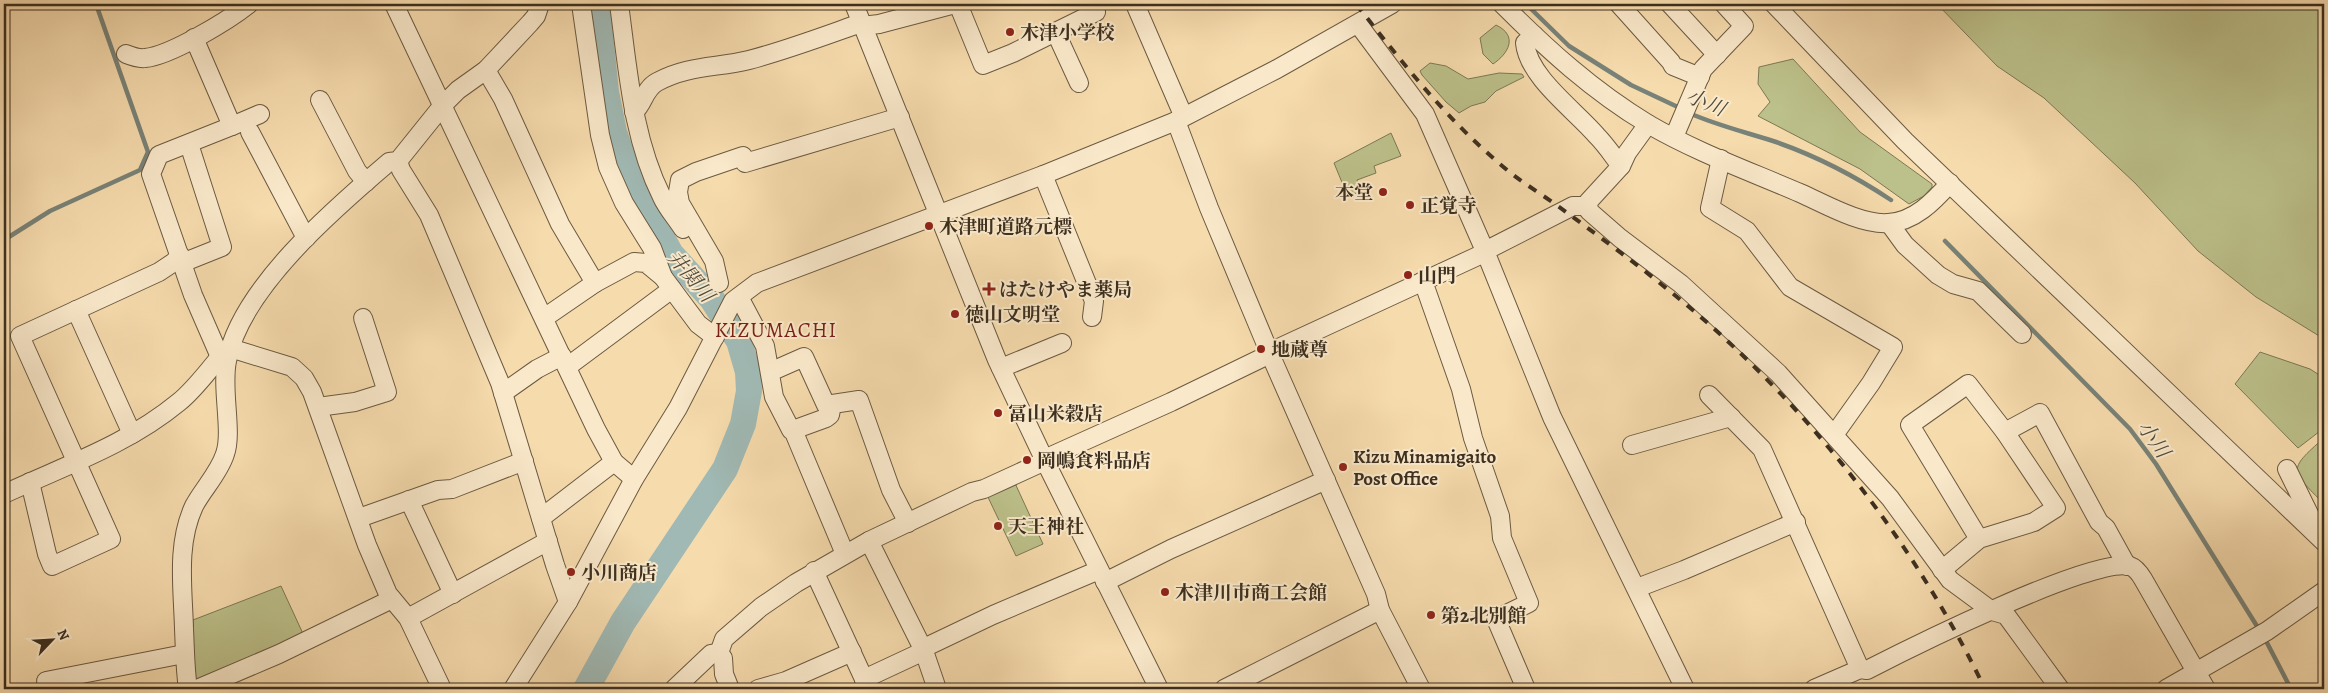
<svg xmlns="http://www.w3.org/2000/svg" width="2328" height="693" viewBox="0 0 2328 693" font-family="Alegreya,'Noto Serif JP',serif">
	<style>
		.green { fill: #bcc08a; stroke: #7c7854 }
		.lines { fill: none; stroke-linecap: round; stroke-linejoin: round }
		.stream { stroke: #788278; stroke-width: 4.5 }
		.river { stroke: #a0b9b4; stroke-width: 26 }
		.minor-casing { stroke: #6b5a42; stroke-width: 20 }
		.minor { stroke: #f9e8ca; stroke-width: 18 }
		.rail { stroke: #3d2f1f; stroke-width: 4; stroke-dasharray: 9 9; stroke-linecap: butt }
		.poi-dot { fill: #8f2418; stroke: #f9e8ca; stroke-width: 2 }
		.labels { text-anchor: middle; stroke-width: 4; stroke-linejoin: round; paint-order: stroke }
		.poi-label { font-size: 19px; font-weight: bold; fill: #3d2f1f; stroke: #f9e8ca; text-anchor: start }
		.water-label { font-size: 20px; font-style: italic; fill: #514b3d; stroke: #f9e8ca }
		.quarter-label { font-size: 21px; letter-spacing: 1px; fill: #7a1f14; stroke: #f9e8ca }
	</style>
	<rect width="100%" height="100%" fill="#f6dbad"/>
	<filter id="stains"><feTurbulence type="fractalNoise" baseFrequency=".004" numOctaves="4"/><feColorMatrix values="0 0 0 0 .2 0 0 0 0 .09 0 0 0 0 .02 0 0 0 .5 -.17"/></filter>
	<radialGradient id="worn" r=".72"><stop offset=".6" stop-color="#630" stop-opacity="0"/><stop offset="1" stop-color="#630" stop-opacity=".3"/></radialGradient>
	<!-- green -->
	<g class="green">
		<path d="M 1937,4 L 2324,4 L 2324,339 L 2256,297 L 2198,251 L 2135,183 L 2044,98 L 1997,66 Z"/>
		<path d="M 1496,25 C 1519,36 1508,54 1493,64 L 1483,54 L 1480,38 Z"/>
		<path d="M 1793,59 L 1860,132 L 1932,184 L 1932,187 L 1924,196 L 1909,204 L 1860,169 L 1758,116 L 1770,102 L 1758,84 L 1759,67 Z"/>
		<path d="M 1430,63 L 1446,66 L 1468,79 L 1499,73 L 1522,74 L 1524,77 L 1496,91 L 1485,102 L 1471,106 L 1459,113 L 1446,102 L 1422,75 L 1420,71 Z"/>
		<path d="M 1391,133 L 1401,156 L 1374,166 L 1376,173 L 1357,180 L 1361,191 L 1348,197 L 1334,163 Z"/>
		<path d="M 2260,352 L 2310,369 L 2324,378 L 2324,428 L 2298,448 L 2235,384 Z"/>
		<path d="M 2324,438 L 2324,504 C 2291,470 2286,471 2324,438 Z"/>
		<path d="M 1014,481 L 1043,544 L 1016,556 L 986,493 Z"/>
		<path d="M 281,586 L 305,638 L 195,685 L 193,663 L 193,620 Z"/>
	</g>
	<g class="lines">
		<!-- stream -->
		<g class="stream">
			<path d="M 1526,4 L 1569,46 L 1631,85 L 1682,109"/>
			<path d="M 1689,113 C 1716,125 1745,132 1773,141 C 1814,155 1855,176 1891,200"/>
			<path d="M 4,240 L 50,211 L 140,170 L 148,152 L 96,4"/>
			<path d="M 1945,241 L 2130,429 L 2156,464 L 2260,631"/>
			<path d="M 2264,637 L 2291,689"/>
		</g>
		<!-- river -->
		<path class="river" d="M 586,689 L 623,622 L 725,469 L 743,424 L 749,391 L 748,372 L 739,341 L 712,299 L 671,254 L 631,182 L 614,132 L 606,92 L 597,4"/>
		<!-- minor casing -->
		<g class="minor-casing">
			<g id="minor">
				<path d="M 394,4 L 596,429 L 614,462 L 634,479"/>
				<path d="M 581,4 L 600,135 L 608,167 L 624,203 L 652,248 L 663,277"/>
				<path d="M 619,4 C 628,69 632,137 662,197 C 667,208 676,218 683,229"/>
				<path d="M 854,4 L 997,360 L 1045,461 L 1159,689"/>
				<path d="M 958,4 L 983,65 L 1013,53 L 1096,12 L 1092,4"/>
				<path d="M 1135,4 L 1183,115"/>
				<path d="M 1502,4 C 1547,49 1593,91 1648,124 C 1696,152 1749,171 1800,193 C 1825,204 1861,225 1888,223 C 1914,222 1934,201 1950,183"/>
				<path d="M 1619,4 L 1671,62 L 1673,66 L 1700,77"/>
				<path d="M 1670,4 L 1717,55"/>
				<path d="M 1774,4 L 1905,141 L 2324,542"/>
				<path d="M 862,26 L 879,24 L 955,4"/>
				<path d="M 1056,33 L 1079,83"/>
				<path d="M 1534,35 L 1525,43 C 1528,77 1576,111 1597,136 C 1606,145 1613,156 1621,166"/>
				<path d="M 194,38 L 232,126 L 159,155 L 151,174 L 193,295 L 220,357"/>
				<path d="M 126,54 C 131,56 139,59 145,58 C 170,56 229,20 249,4"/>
				<path d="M 486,70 L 503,99 L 560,224 L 595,283 L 634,262 L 646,263 L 663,277 L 698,324 L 715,337"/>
				<path d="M 320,100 L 357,171 L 366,182"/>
				<path d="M 634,112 C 644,104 644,89 657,82 C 688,65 717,68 749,60 C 787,50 824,36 861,23"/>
				<path d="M 1176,121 L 1209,208 L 1270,354 L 1376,594 L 1380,610 L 1421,689"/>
				<path d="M 1648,124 L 1627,153 L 1621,166 L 1588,202 L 1589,211 L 1620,238 L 1681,284 L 1778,373 L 1890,498 L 1950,580 L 1992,611 L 2006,615 L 2060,689"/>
				<path d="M 232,126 L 260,114"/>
				<path d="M 250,132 L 306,238"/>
				<path d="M 1674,137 L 1703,69 L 1744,26 L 1724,4"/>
				<path d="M 1721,159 L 1710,208 L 1747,231 L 1790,287 L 1893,347 L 1871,383 L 1834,435"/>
				<path d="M 398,161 L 401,170 L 429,215 L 500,383 L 555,565 L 568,602"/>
				<path d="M 1043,175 L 1094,301 L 1092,317"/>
				<path d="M 1587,206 L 1573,206 L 1485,251 L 1552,417 L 1685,689"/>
				<path d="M 1889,223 L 1905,245 L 1938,275 L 1953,284 L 1978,291 L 2022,334"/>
				<path d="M 182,263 L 222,247 L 189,144"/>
				<path d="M 1423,281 L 1461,389 L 1473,438 L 1500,516 L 1502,538 L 1529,603 L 1496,619 L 1526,689"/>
				<path d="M 719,283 L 714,261 L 680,203 L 678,192 L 680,180 L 696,172 L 743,156 L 745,163 L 900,117"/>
				<path d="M 739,297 L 765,346 L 774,397 L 791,430 L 793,430 L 845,554"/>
				<path d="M 76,310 L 132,434"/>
				<path d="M 544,318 L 595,283"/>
				<path d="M 230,348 L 292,367 L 304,378 L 312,392 L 367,545 L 388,594 L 408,618 L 442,689"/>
				<path d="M 1270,352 L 1480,255 L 1485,251 L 1425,114 L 1358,24"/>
				<path d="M 567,367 L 672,289"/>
				<path d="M 1001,368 L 1062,343"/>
				<path d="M 770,372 L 804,357 L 826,405 L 859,400 L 891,490 L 908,523"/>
				<path d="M 503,393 L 537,369 L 562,356"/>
				<path d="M 1709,395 L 1762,449 L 1860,669"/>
				<path d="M 318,407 L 355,402 L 387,392 L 363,318"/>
				<path d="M 793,430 L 826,418 L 830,415 L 832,404"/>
				<path d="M 2005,432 L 2040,413 L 2099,522 L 2106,528 L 2127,566"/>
				<path d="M 1632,445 L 1731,417"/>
				<path d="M 2287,469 L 2316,528"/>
				<path d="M 30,482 L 47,554 L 52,566 L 111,539 L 20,336 L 159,272 L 174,262 L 180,255"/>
				<path d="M 4,494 C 64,466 127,445 179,402 C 194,390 207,372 220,357 L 227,359"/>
				<path d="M 409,500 L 453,594"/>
				<path d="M 359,518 L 438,490 L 452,489 L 524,461"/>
				<path d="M 541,518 L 614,462"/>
				<path d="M 869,541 L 924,651 L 937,689"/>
				<path d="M 1942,570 L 1979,539 L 1910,425 L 1968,384 L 2005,432 L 2056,508 L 2034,522 L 1979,539"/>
				<path d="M 814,571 L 864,679"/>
				<path d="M 1105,582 L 1171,549 L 1326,480"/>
				<path d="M 1637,588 L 1684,570 L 1796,522"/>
				<path d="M 408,618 L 548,541"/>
				<path d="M 719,653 L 724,639 L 761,607 L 796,583 L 869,541 L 972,492 L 984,489 L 1045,461 L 1051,456 L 1171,402 L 1270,354"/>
				<path d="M 719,653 L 723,658 L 724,674 L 730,689"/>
				<path d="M 46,681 L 184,654"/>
				<path d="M 188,689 C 185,669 185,649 184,629 C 183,588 176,545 194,506 C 203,489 219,473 225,454 C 233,432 221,389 227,361 C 240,289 335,208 389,162 L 398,161 L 443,105 L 458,90 L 486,70 L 530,23 L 536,16 L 540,4"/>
				<path d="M 197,689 L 279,654 L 392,599"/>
				<path d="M 513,689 L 568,602 L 634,479 L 678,408 L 733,301 L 757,283 L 1043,175 L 1176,121 L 1277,69 L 1392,4"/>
				<path d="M 674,689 L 711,654 L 719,653"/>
				<path d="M 758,689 L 786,681 L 852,652"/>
				<path d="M 866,689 L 864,679 L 924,651 L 928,646 L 993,615 L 1099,570"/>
				<path d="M 1224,689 L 1380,610"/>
				<path d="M 1814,689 L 1860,669 L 1867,670 C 1908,649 2094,556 2130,566 C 2136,568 2140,574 2143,579 L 2206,689"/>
				<path d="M 2166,689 L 2267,631 L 2324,591"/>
			</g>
		</g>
		<!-- minor -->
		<use href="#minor" class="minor"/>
		<!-- rail -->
		<path class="rail" d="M 1356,4 C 1406,67 1449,123 1512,174 C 1529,187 1549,199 1566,212 C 1619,251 1673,291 1721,335 C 1830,435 1921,556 1985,689"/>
	</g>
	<!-- markers -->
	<g class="poi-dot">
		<circle cx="1010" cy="32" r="5"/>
		<circle cx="1383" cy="192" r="5"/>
		<circle cx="1410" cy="205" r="5"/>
		<circle cx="929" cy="226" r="5"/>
		<circle cx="1408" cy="275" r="5"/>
		<path d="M986.5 281.5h5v5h5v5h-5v5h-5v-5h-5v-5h5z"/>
		<circle cx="955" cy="314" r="5"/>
		<circle cx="1261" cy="349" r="5"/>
		<circle cx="998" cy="413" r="5"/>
		<circle cx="1027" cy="460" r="5"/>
		<circle cx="1343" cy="467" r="5"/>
		<circle cx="998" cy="526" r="5"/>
		<circle cx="571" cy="572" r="5"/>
		<circle cx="1165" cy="592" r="5"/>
		<circle cx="1431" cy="615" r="5"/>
	</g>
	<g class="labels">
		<!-- poi labels -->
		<g class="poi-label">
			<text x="1020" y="39">木津小学校</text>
			<text x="1373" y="199" text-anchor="end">本堂</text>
			<text x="1420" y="212">正覚寺</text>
			<text x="939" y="233">木津町道路元標</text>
			<text x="1418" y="282">山門</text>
			<text x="999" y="296">はたけやま薬局</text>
			<text x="965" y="321">徳山文明堂</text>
			<text x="1271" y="356">地蔵尊</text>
			<text x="1008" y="420">冨山米穀店</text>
			<text x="1353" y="463">Kizu Minamigaito<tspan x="1353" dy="22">Post Office</tspan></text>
			<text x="1037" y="467">岡嶋食料品店</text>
			<text x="1008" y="533">天王神社</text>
			<text x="581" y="579">小川商店</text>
			<text x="1175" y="599">木津川市商工会館</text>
			<text x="1441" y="622">第2北別館</text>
		</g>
		<!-- water labels -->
		<g class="water-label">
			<text transform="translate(1706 102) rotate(23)" y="7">小川</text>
			<text transform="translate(691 276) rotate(50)" y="7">井関川</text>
			<text transform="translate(2154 439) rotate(55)" y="7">小川</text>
		</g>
		<!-- quarter labels -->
		<g class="quarter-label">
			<text x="776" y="337">KIZUMACHI</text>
		</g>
	</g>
	<!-- margin -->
	<rect width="2328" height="693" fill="none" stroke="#f6dbad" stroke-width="20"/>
	<rect x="5" y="5" width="2318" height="683" fill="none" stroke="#3d2f1f" stroke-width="2.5"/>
	<rect x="10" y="10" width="2308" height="673" fill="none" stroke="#3d2f1f"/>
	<!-- north arrow -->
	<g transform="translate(52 640) rotate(65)" stroke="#f9e8ca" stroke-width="4" paint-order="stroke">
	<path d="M0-4L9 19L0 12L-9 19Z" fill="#3d2f1f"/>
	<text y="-8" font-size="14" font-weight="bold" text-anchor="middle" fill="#3d2f1f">N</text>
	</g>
	<rect width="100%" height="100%" filter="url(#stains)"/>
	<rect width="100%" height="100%" fill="url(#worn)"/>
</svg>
